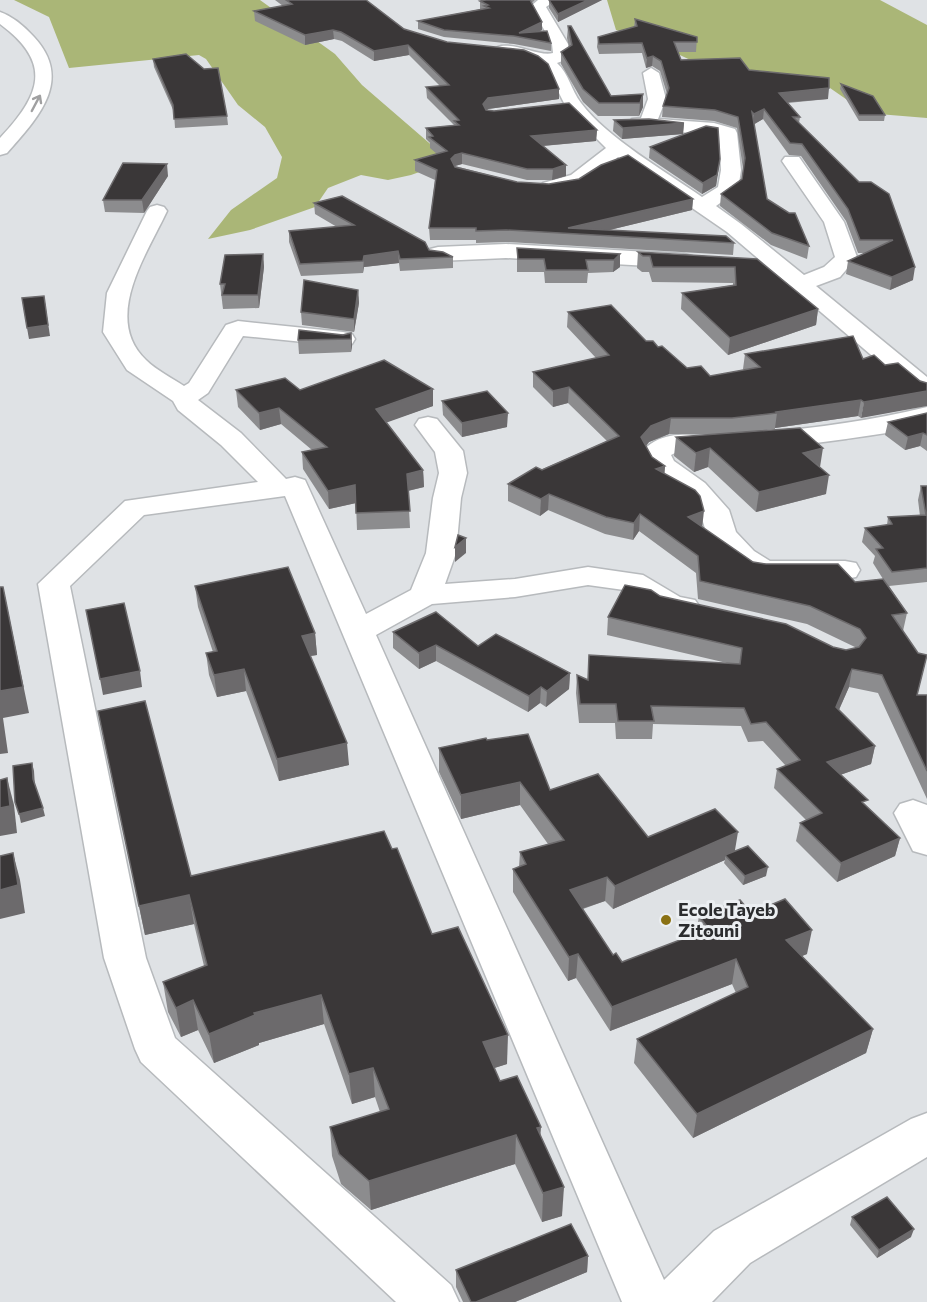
<svg xmlns="http://www.w3.org/2000/svg" width="927" height="1302" viewBox="0 0 927 1302" font-family="Commissioner,sans-serif">
	<style>
		.forest { fill: #aab677 }
		.lines { fill: none; stroke-linecap: round; stroke-linejoin: round }
		.minor-casing { stroke: #b7babd; stroke-width: 3 }
		.highway-casing { stroke: #b7babd; stroke-width: 3 }
		.minor { fill: #fff; fill-rule: evenodd }
		.highway { fill: #fff; fill-rule: evenodd }
		.wall { fill: #8c8c8e }
		.shaded-wall { fill: #6c6a6c }
		.building { fill: #3a3738; stroke: #6c6a6c; stroke-width: 1.5 }
		.oneway { stroke: #a0a0a1 }
		.poi-dot { fill: #8a7113; stroke: #eceff2; stroke-width: 2 }
		.labels { text-anchor: middle; stroke-width: 6; stroke-linejoin: round; paint-order: stroke }
		.near-poi-label { font-size: 18px; font-weight: bold; fill: #2b2c2e; stroke: #eceff2; text-anchor: start }
	</style>
	<rect width="100%" height="100%" fill="#dfe2e5"/>
	<!-- forest -->
	<g class="forest">
		<path d="M 14,0 L 260,0 L 335,54 L 362,85 L 450,161 L 411,175 L 388,180 L 361,175 L 328,188 L 315,207 L 250,230 L 208,239 L 231,210 L 277,178 L 282,157 L 265,127 L 238,105 L 206,59 L 199,55 L 69,68 L 49,17 Z"/>
		<path d="M 607,0 L 880,0 L 927,25 L 927,118 L 866,113 L 817,79 L 701,65 L 646,39 L 616,30 Z"/>
	</g>
	<g class="lines">
		<!-- minor casing -->
		<g class="minor-casing">
			<g id="minor">
				<path d="M 538,0 L 556,0 L 546,7 L 568,44 L 570,56 L 568,59 L 557,63 C 569,74 571,90 581,103 C 607,138 665,171 702,197 L 718,187 L 721,170 L 719,136 L 632,127 L 629,123 L 632,119 L 641,118 L 648,99 L 643,73 L 651,68 L 659,73 L 666,99 L 658,119 L 714,123 L 735,129 L 737,133 L 741,170 L 738,190 L 716,206 L 741,224 L 804,275 L 824,267 L 835,257 L 824,222 L 782,161 L 785,157 L 799,157 L 844,222 L 857,257 L 840,277 L 816,286 L 927,377 L 927,398 L 918,395 L 727,232 L 618,157 C 598,175 572,199 543,191 L 540,187 L 543,183 L 571,175 L 606,148 L 567,109 L 549,73 L 539,64 L 524,58 L 494,54 L 492,51 C 505,36 538,58 553,53 L 552,44 L 531,6 Z"/>
				<path d="M 157,205 L 164,207 L 167,211 C 147,254 102,318 146,360 C 156,370 172,378 184,386 L 189,383 L 226,325 L 238,321 L 343,332 L 352,334 L 355,339 L 352,344 L 343,346 L 243,336 L 208,393 L 198,400 L 241,433 L 286,479 L 295,477 L 305,480 L 366,614 L 411,590 L 426,553 L 433,498 L 439,473 L 435,452 L 415,425 L 419,419 L 428,417 L 437,419 L 463,451 L 467,473 L 461,498 L 456,553 L 445,584 L 515,579 L 588,567 L 643,575 L 680,597 L 695,600 L 700,607 L 695,614 L 684,617 L 659,611 L 624,590 L 588,585 L 515,597 L 432,604 L 376,635 L 664,1280 L 714,1231 L 911,1119 L 927,1113 L 927,1157 L 750,1263 L 712,1302 L 622,1302 L 285,496 L 144,515 L 70,586 L 146,958 L 175,1038 L 451,1285 L 459,1302 L 396,1302 L 141,1062 L 135,1049 L 104,958 L 38,584 L 125,501 L 258,482 L 221,445 L 178,410 L 173,401 L 127,370 L 103,332 L 107,293 L 147,211 L 150,207 Z"/>
				<path d="M 506,244 L 684,254 L 692,256 L 695,261 L 692,266 L 684,268 L 506,258 L 438,261 L 430,259 L 427,254 L 430,249 L 438,247 Z"/>
				<path d="M 927,407 L 927,423 C 900,432 873,435 846,439 C 790,447 734,452 677,452 L 671,455 L 674,461 L 705,483 L 729,510 L 736,532 L 754,551 L 770,561 L 845,561 L 856,563 L 860,570 L 856,577 L 845,579 L 763,579 L 752,577 L 732,563 L 707,535 L 700,512 L 685,495 L 653,472 L 642,452 C 648,444 659,438 670,436 C 689,433 710,437 730,436 C 796,430 862,423 927,407 Z"/>
				<path d="M 913,800 L 927,805 L 927,855 L 913,851 L 894,813 L 900,804 Z"/>
			</g>
		</g>
		<!-- highway casing -->
		<g class="highway-casing">
			<path id="highway" d="M 0,12 C 12,16 25,27 34,37 C 74,80 38,118 7,153 L 0,155 L 0,138 C 41,95 53,63 0,24 Z"/>
		</g>
		<!-- minor -->
		<use href="#minor" class="minor"/>
		<!-- highway -->
		<use href="#highway" class="highway"/>
	</g>
	<!-- wall -->
	<g class="wall">
		<path d="M 275,0 L 366,0 L 404,29 L 559,89 L 559,99 L 488,109 L 487,110 L 597,130 L 596,141 L 543,146 L 566,165 L 566,176 L 552,180 L 527,180 L 462,164 L 455,166 L 517,182 L 693,199 L 692,210 L 609,230 L 734,243 L 733,255 L 506,242 L 476,243 L 476,240 L 430,240 L 429,228 L 435,180 L 415,171 L 415,160 L 437,154 L 430,148 L 430,143 L 426,139 L 426,128 L 454,125 L 427,98 L 426,87 L 440,86 L 409,55 L 374,61 L 342,41 L 334,39 L 305,45 L 255,21 L 254,11 L 283,6 Z"/>
		<path d="M 485,0 L 535,0 L 532,3 L 542,22 L 542,30 L 537,32 L 551,43 L 551,51 L 514,44 L 444,37 L 418,29 L 418,21 L 481,9 L 480,9 L 480,1 Z"/>
		<path d="M 549,0 L 602,0 L 558,22 L 549,8 Z"/>
		<path d="M 635,19 L 697,37 L 696,52 L 678,52 L 681,60 L 749,70 L 828,99 L 788,103 L 800,117 L 799,123 L 859,182 L 913,280 L 890,290 L 846,274 L 848,261 L 866,253 L 858,253 L 846,221 L 801,156 L 789,155 L 763,119 L 754,124 L 767,199 L 809,246 L 807,259 L 771,245 L 720,206 L 721,194 L 742,179 L 743,169 L 737,128 L 714,121 L 662,117 L 663,106 L 667,94 L 660,71 L 652,66 L 646,68 L 642,53 L 599,54 L 597,47 L 598,37 L 634,27 Z"/>
		<path d="M 568,26 L 611,96 L 643,94 L 643,107 L 639,116 L 598,116 L 583,102 L 561,64 L 561,52 L 569,47 L 567,38 Z"/>
		<path d="M 153,59 L 204,69 L 227,116 L 228,125 L 175,128 L 174,112 L 154,67 Z"/>
		<path d="M 841,84 L 885,115 L 884,121 L 859,121 L 840,89 Z"/>
		<path d="M 614,120 L 684,123 L 683,134 L 622,139 L 613,131 Z"/>
		<path d="M 650,147 L 720,159 L 716,186 L 702,194 L 649,158 Z"/>
		<path d="M 168,176 L 144,213 L 105,212 L 103,200 Z"/>
		<path d="M 314,203 L 429,250 L 453,257 L 453,268 L 400,271 L 399,263 L 364,267 L 363,273 L 301,276 L 289,242 L 289,231 L 337,227 L 315,214 Z"/>
		<path d="M 517,248 L 620,254 L 620,267 L 613,272 L 588,273 L 587,283 L 545,283 L 544,272 L 517,272 Z"/>
		<path d="M 638,252 L 757,259 L 818,309 L 816,325 L 728,355 L 681,309 L 682,293 L 733,285 L 733,283 L 652,282 L 649,272 L 642,272 L 637,268 Z"/>
		<path d="M 263,254 L 264,267 L 259,308 L 223,309 L 220,284 Z"/>
		<path d="M 358,290 L 359,303 L 354,332 L 302,325 L 301,312 Z"/>
		<path d="M 568,312 L 646,341 L 658,347 L 687,368 L 710,376 L 744,370 L 743,369 L 745,354 L 863,359 L 874,355 L 861,418 L 858,416 L 775,428 L 775,429 L 750,432 L 820,467 L 826,494 L 756,512 L 708,467 L 694,472 L 674,456 L 676,437 L 721,434 L 669,434 L 649,442 L 646,446 L 652,457 L 665,466 L 664,473 L 702,527 L 753,562 L 855,582 L 883,579 L 873,563 L 875,556 L 862,542 L 865,528 L 887,525 L 888,517 L 920,516 L 918,500 L 921,486 L 927,486 L 927,582 L 889,586 L 907,613 L 903,631 L 918,695 L 927,695 L 927,799 L 878,693 L 849,687 L 839,710 L 875,746 L 871,764 L 840,775 L 866,806 L 900,838 L 895,856 L 837,882 L 796,841 L 800,823 L 806,820 L 774,788 L 777,769 L 786,766 L 763,741 L 748,742 L 741,726 L 653,724 L 652,739 L 616,739 L 615,723 L 579,723 L 576,693 L 577,675 L 588,680 L 727,663 L 607,635 L 608,617 L 660,596 L 833,647 L 846,650 L 857,648 L 807,624 L 698,599 L 696,573 L 639,531 L 633,540 L 605,534 L 548,510 L 540,516 L 508,501 L 508,484 L 607,441 L 568,403 L 553,407 L 533,387 L 533,372 L 596,358 L 567,327 Z"/>
		<path d="M 351,333 L 352,346 L 351,352 L 299,354 L 298,340 Z"/>
		<path d="M 433,389 L 433,406 L 386,422 L 423,470 L 424,487 L 408,491 L 410,528 L 357,530 L 356,503 L 329,509 L 303,469 L 302,452 L 312,450 L 281,424 L 260,430 L 238,407 L 236,390 Z"/>
		<path d="M 442,401 L 507,427 L 462,437 L 443,415 Z"/>
		<path d="M 927,413 L 927,451 L 920,446 L 905,450 L 885,435 L 888,422 Z"/>
		<path d="M 195,586 L 315,633 L 317,655 L 310,656 L 349,765 L 279,781 L 246,691 L 217,697 L 209,675 L 206,653 L 213,652 L 198,607 Z"/>
		<path d="M 393,632 L 478,646 L 570,673 L 569,689 L 546,707 L 540,703 L 528,712 L 436,661 L 419,669 L 393,648 Z"/>
		<path d="M 104,739 L 191,876 L 392,849 L 432,934 L 507,1064 L 494,1068 L 500,1081 L 540,1136 L 562,1216 L 542,1222 L 515,1164 L 371,1210 L 341,1184 L 332,1156 L 330,1127 L 380,1112 L 375,1097 L 352,1104 L 324,1024 L 259,1043 L 259,1045 L 214,1063 L 198,1030 L 181,1037 L 168,1012 L 163,982 L 204,966 L 194,924 L 145,935 Z"/>
		<path d="M 487,740 L 550,790 L 648,837 L 735,851 L 766,876 L 743,885 L 724,863 L 725,860 L 613,909 L 605,901 L 583,909 L 613,955 L 622,962 L 696,934 L 699,916 L 751,913 L 807,954 L 802,956 L 873,1029 L 866,1053 L 693,1138 L 634,1063 L 637,1039 L 736,993 L 732,984 L 610,1031 L 576,978 L 568,981 L 513,892 L 513,869 L 519,867 L 520,852 L 548,844 L 520,805 L 461,819 L 439,772 L 439,748 Z"/>
		<path d="M 852,1217 L 911,1237 L 877,1258 L 850,1225 Z"/>
		<path d="M 588,1256 L 587,1272 L 515,1302 L 463,1302 L 456,1287 L 456,1270 Z"/>
	</g>
	<!-- shaded-wall -->
	<g class="shaded-wall">
		<path d="M 588,0 L 602,0 L 558,22 L 558,14 Z"/>
		<path d="M 542,22 L 542,30 L 525,38 L 519,33 Z"/>
		<path d="M 333,30 L 334,39 L 305,45 L 305,35 Z"/>
		<path d="M 408,45 L 409,55 L 374,61 L 374,51 Z"/>
		<path d="M 653,56 L 652,66 L 646,68 L 647,58 Z"/>
		<path d="M 829,88 L 828,99 L 778,103 L 779,93 Z"/>
		<path d="M 559,89 L 559,99 L 488,109 L 483,115 L 483,104 L 488,98 Z"/>
		<path d="M 643,94 L 643,107 L 639,116 L 640,103 Z"/>
		<path d="M 764,109 L 763,119 L 753,125 L 754,114 Z"/>
		<path d="M 684,123 L 683,134 L 622,139 L 623,128 Z"/>
		<path d="M 597,130 L 596,141 L 530,147 L 531,136 Z"/>
		<path d="M 462,153 L 462,164 L 455,166 L 451,171 L 451,159 L 455,155 Z"/>
		<path d="M 720,159 L 716,186 L 702,194 L 703,183 Z"/>
		<path d="M 167,164 L 168,176 L 144,213 L 142,200 Z"/>
		<path d="M 566,165 L 566,176 L 552,180 L 553,169 Z"/>
		<path d="M 693,199 L 692,210 L 589,235 L 568,228 Z"/>
		<path d="M 398,251 L 399,263 L 364,267 L 363,273 L 364,256 Z"/>
		<path d="M 263,254 L 264,267 L 259,308 L 258,295 Z"/>
		<path d="M 620,254 L 620,267 L 613,272 L 614,260 Z"/>
		<path d="M 915,267 L 913,280 L 890,290 L 892,277 Z"/>
		<path d="M 358,290 L 359,303 L 354,332 L 354,319 Z"/>
		<path d="M 44,296 L 50,336 L 29,339 L 27,328 Z"/>
		<path d="M 818,309 L 816,325 L 728,355 L 730,338 Z"/>
		<path d="M 351,333 L 352,346 L 351,352 Z"/>
		<path d="M 569,387 L 568,403 L 553,407 L 553,391 Z"/>
		<path d="M 433,389 L 433,406 L 377,426 L 376,409 Z"/>
		<path d="M 927,391 L 927,406 L 861,418 L 864,402 Z"/>
		<path d="M 861,400 L 858,416 L 775,428 L 777,413 L 776,412 Z"/>
		<path d="M 279,408 L 281,424 L 260,430 L 259,413 Z"/>
		<path d="M 508,413 L 507,427 L 462,437 L 462,423 Z"/>
		<path d="M 671,418 L 669,434 L 649,442 L 640,453 L 641,437 L 651,426 Z"/>
		<path d="M 923,433 L 920,446 L 905,450 L 908,437 Z"/>
		<path d="M 710,448 L 708,467 L 694,472 L 696,453 Z"/>
		<path d="M 823,448 L 820,467 L 803,453 Z"/>
		<path d="M 665,466 L 664,482 L 656,469 Z"/>
		<path d="M 423,470 L 424,487 L 407,491 L 407,474 Z"/>
		<path d="M 829,475 L 826,494 L 756,512 L 759,492 Z"/>
		<path d="M 355,485 L 356,503 L 329,509 L 328,491 Z"/>
		<path d="M 549,494 L 548,510 L 540,516 L 541,499 Z"/>
		<path d="M 704,511 L 702,528 L 688,517 Z"/>
		<path d="M 640,514 L 639,531 L 633,540 L 634,523 Z"/>
		<path d="M 466,538 L 466,553 L 455,562 L 455,547 Z"/>
		<path d="M 3,587 L 29,713 L 3,718 L 8,753 L 0,754 L 0,691 Z"/>
		<path d="M 315,633 L 317,655 L 303,657 L 302,636 Z"/>
		<path d="M 436,645 L 436,661 L 419,669 L 419,653 Z"/>
		<path d="M 244,669 L 246,691 L 217,697 L 214,675 Z"/>
		<path d="M 852,669 L 849,687 L 832,725 L 836,707 Z"/>
		<path d="M 140,671 L 142,687 L 103,695 L 100,679 Z"/>
		<path d="M 570,673 L 569,689 L 546,707 L 547,691 Z"/>
		<path d="M 541,687 L 540,703 L 528,712 L 529,696 Z"/>
		<path d="M 347,743 L 349,765 L 279,781 L 277,759 Z"/>
		<path d="M 875,746 L 871,764 L 823,781 L 827,762 Z"/>
		<path d="M 32,763 L 34,771 L 35,787 L 33,779 Z"/>
		<path d="M 7,778 L 14,805 L 17,833 L 0,836 L 0,808 Z"/>
		<path d="M 520,782 L 520,805 L 461,819 L 461,795 Z"/>
		<path d="M 43,808 L 45,816 L 21,823 L 19,814 Z"/>
		<path d="M 738,832 L 734,856 L 725,855 L 725,860 L 613,909 L 615,886 Z"/>
		<path d="M 900,838 L 895,856 L 837,882 L 841,863 Z"/>
		<path d="M 13,853 L 20,880 L 25,913 L 0,919 L 0,890 Z"/>
		<path d="M 768,867 L 766,876 L 743,885 L 745,876 Z"/>
		<path d="M 607,877 L 605,901 L 569,913 L 570,890 Z"/>
		<path d="M 189,895 L 194,924 L 145,935 L 139,906 Z"/>
		<path d="M 812,930 L 807,954 L 782,964 L 786,940 Z"/>
		<path d="M 578,954 L 576,978 L 568,981 L 569,957 Z"/>
		<path d="M 736,959 L 732,984 L 610,1031 L 612,1007 Z"/>
		<path d="M 321,995 L 324,1024 L 259,1043 L 259,1045 L 214,1063 L 209,1034 L 254,1013 Z"/>
		<path d="M 193,1000 L 198,1030 L 181,1037 L 176,1008 Z"/>
		<path d="M 873,1029 L 866,1053 L 693,1138 L 697,1114 Z"/>
		<path d="M 508,1035 L 507,1064 L 482,1072 L 483,1042 Z"/>
		<path d="M 373,1068 L 375,1097 L 352,1104 L 349,1074 Z"/>
		<path d="M 541,1127 L 539,1156 L 537,1128 Z"/>
		<path d="M 516,1135 L 515,1164 L 371,1210 L 369,1181 Z"/>
		<path d="M 564,1187 L 562,1216 L 542,1222 L 543,1193 Z"/>
		<path d="M 914,1229 L 911,1237 L 877,1258 L 879,1250 Z"/>
		<path d="M 588,1256 L 587,1272 L 515,1302 L 476,1302 Z"/>
	</g>
	<!-- building -->
	<g class="building">
		<path d="M 286,0 L 366,0 L 404,29 L 447,42 L 524,50 L 538,56 L 548,64 L 559,89 L 488,98 L 483,104 L 486,110 L 494,111 L 569,103 L 597,130 L 531,136 L 566,165 L 565,165 L 553,169 L 527,169 L 462,153 L 455,155 L 451,159 L 455,167 L 517,182 L 549,184 L 579,179 L 601,165 L 628,155 L 693,199 L 568,228 L 726,236 L 734,243 L 506,230 L 476,231 L 476,228 L 429,228 L 437,170 L 415,160 L 447,151 L 429,137 L 433,136 L 426,128 L 459,125 L 454,121 L 459,120 L 426,87 L 449,85 L 408,45 L 374,51 L 341,32 L 333,30 L 305,35 L 254,11 L 292,4 Z"/>
		<path d="M 486,0 L 530,0 L 542,22 L 519,33 L 547,31 L 551,43 L 514,36 L 444,30 L 418,21 L 489,8 L 484,6 L 488,5 L 480,1 Z"/>
		<path d="M 549,0 L 588,0 L 558,14 Z"/>
		<path d="M 635,19 L 697,37 L 697,42 L 674,42 L 681,60 L 740,58 L 749,70 L 829,78 L 829,88 L 779,93 L 800,117 L 793,117 L 859,182 L 871,182 L 889,194 L 915,267 L 892,277 L 848,261 L 893,240 L 860,240 L 848,209 L 802,144 L 790,143 L 764,109 L 754,114 L 752,112 L 767,199 L 789,213 L 795,213 L 809,246 L 772,233 L 721,194 L 742,179 L 745,158 L 738,117 L 715,110 L 663,106 L 669,88 L 661,61 L 653,56 L 647,58 L 642,43 L 599,44 L 598,37 L 637,26 Z"/>
		<path d="M 568,26 L 571,26 L 611,96 L 643,94 L 640,103 L 599,103 L 583,89 L 561,52 L 572,45 Z"/>
		<path d="M 186,54 L 204,69 L 218,68 L 227,116 L 174,119 L 173,105 L 153,59 Z"/>
		<path d="M 841,84 L 873,96 L 885,115 L 859,115 Z"/>
		<path d="M 649,119 L 684,123 L 623,128 L 614,120 Z"/>
		<path d="M 706,126 L 718,128 L 720,159 L 717,175 L 703,183 L 650,147 Z"/>
		<path d="M 123,163 L 167,164 L 142,200 L 103,200 Z"/>
		<path d="M 342,196 L 425,242 L 429,250 L 443,252 L 453,257 L 400,259 L 398,251 L 364,256 L 363,261 L 300,264 L 289,231 L 354,225 L 314,203 Z"/>
		<path d="M 517,248 L 620,254 L 614,260 L 586,260 L 588,270 L 546,270 L 544,259 L 518,259 Z"/>
		<path d="M 638,252 L 757,259 L 818,309 L 730,338 L 682,293 L 736,285 L 735,267 L 653,267 L 650,256 L 643,256 Z"/>
		<path d="M 263,254 L 258,295 L 222,295 L 225,284 L 220,284 L 225,255 Z"/>
		<path d="M 304,280 L 358,290 L 354,319 L 301,312 Z"/>
		<path d="M 44,296 L 48,325 L 27,328 L 22,298 Z"/>
		<path d="M 611,305 L 646,341 L 653,341 L 658,347 L 662,346 L 687,368 L 701,366 L 710,376 L 760,367 L 745,354 L 853,336 L 863,359 L 874,355 L 885,365 L 898,363 L 920,381 L 927,383 L 927,391 L 864,402 L 861,400 L 776,412 L 777,413 L 732,418 L 671,418 L 651,426 L 641,437 L 652,457 L 665,466 L 656,469 L 695,490 L 700,496 L 704,511 L 688,517 L 753,562 L 766,564 L 838,564 L 855,582 L 883,579 L 907,613 L 892,615 L 918,653 L 927,655 L 917,695 L 927,695 L 927,771 L 882,675 L 852,669 L 836,707 L 875,746 L 827,762 L 868,800 L 862,802 L 900,838 L 841,863 L 800,823 L 822,813 L 777,769 L 800,760 L 766,722 L 751,724 L 744,708 L 651,706 L 654,721 L 618,721 L 616,704 L 580,704 L 577,675 L 588,680 L 589,655 L 740,664 L 742,648 L 608,617 L 625,585 L 651,590 L 660,596 L 786,624 L 833,647 L 846,650 L 859,647 L 866,638 L 860,629 L 810,606 L 700,581 L 698,556 L 640,514 L 634,523 L 606,517 L 549,494 L 541,499 L 508,484 L 536,467 L 542,470 L 619,436 L 569,387 L 553,391 L 533,372 L 609,355 L 568,312 Z"/>
		<path d="M 299,330 L 343,335 L 351,333 L 351,339 L 298,340 Z"/>
		<path d="M 384,360 L 433,389 L 376,409 L 423,470 L 407,474 L 410,511 L 356,513 L 355,485 L 328,491 L 302,452 L 327,447 L 279,408 L 259,413 L 236,390 L 285,378 L 300,390 Z"/>
		<path d="M 487,391 L 508,413 L 462,423 L 442,401 Z"/>
		<path d="M 927,413 L 927,435 L 923,433 L 908,437 L 888,422 Z"/>
		<path d="M 800,428 L 823,448 L 803,453 L 829,475 L 759,492 L 710,448 L 696,453 L 676,437 Z"/>
		<path d="M 921,486 L 927,486 L 927,568 L 892,572 L 876,549 L 883,548 L 865,528 L 892,524 L 888,517 L 926,515 Z"/>
		<path d="M 458,535 L 466,538 L 455,547 Z"/>
		<path d="M 288,567 L 315,633 L 302,636 L 347,743 L 277,759 L 244,669 L 214,675 L 206,653 L 217,651 L 195,586 Z"/>
		<path d="M 0,587 L 3,587 L 23,687 L 0,691 Z"/>
		<path d="M 124,603 L 140,671 L 100,679 L 86,610 Z"/>
		<path d="M 436,612 L 478,646 L 496,634 L 570,673 L 547,691 L 541,687 L 529,696 L 436,645 L 419,653 L 393,632 Z"/>
		<path d="M 145,701 L 191,876 L 384,831 L 392,849 L 397,848 L 432,934 L 458,927 L 508,1035 L 483,1042 L 500,1081 L 517,1076 L 541,1127 L 537,1128 L 564,1187 L 543,1193 L 516,1135 L 369,1181 L 339,1154 L 330,1127 L 389,1109 L 373,1068 L 349,1074 L 321,995 L 254,1013 L 255,1015 L 209,1034 L 193,1000 L 176,1008 L 163,982 L 207,965 L 189,895 L 139,906 L 98,711 Z"/>
		<path d="M 528,734 L 550,790 L 598,774 L 648,837 L 715,809 L 738,832 L 615,886 L 607,877 L 570,890 L 613,955 L 616,953 L 622,962 L 709,929 L 699,916 L 740,900 L 751,913 L 785,899 L 812,930 L 786,940 L 873,1029 L 697,1114 L 637,1039 L 748,987 L 736,959 L 612,1007 L 578,954 L 569,957 L 513,869 L 526,864 L 520,852 L 564,840 L 520,782 L 461,795 L 439,748 L 486,738 L 487,740 Z"/>
		<path d="M 32,763 L 33,779 L 43,808 L 19,814 L 15,802 L 13,766 Z"/>
		<path d="M 7,778 L 10,806 L 0,808 L 0,780 Z"/>
		<path d="M 748,846 L 768,867 L 745,876 L 725,855 Z"/>
		<path d="M 13,853 L 18,885 L 0,890 L 0,856 Z"/>
		<path d="M 887,1197 L 914,1229 L 879,1250 L 852,1217 Z"/>
		<path d="M 571,1224 L 588,1256 L 476,1302 L 471,1302 L 456,1270 Z"/>
	</g>
	<!-- one-way arrows -->
	<defs><path id="oneway-shaft" d="M-6 0H5M1.5-3L5.5 0L1.5 3" fill="none" stroke-width="1.6" stroke-linecap="round" stroke-linejoin="round" transform="scale(1.5)"/></defs>
	<use class="oneway" href="#oneway-shaft" transform="translate(36 103) rotate(-62)"/>
	<!-- markers -->
	<circle class="poi-dot" cx="666" cy="920" r="6"/>
	<g class="labels">
		<!-- near-poi labels -->
		<g class="near-poi-label">
			<text x="678" y="916">Ecole Tayeb<tspan x="678" dy="21">Zitouni</tspan></text>
		</g>
	</g>
</svg>
